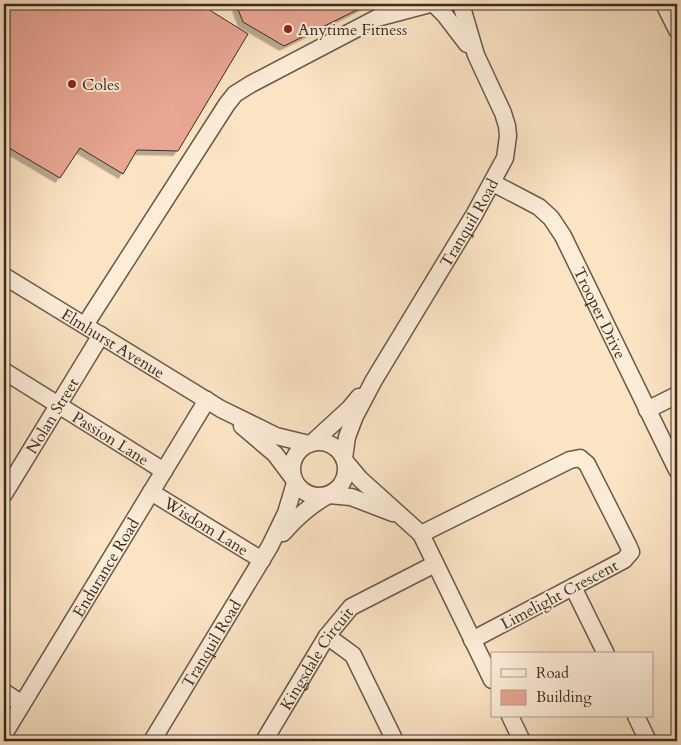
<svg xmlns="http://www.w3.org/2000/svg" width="681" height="745" viewBox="0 0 681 745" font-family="Cardo,serif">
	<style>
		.building { fill: #e8a693; stroke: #3b2b23; filter: url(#shadow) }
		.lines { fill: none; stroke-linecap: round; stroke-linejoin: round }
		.minor-casing { stroke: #6b594b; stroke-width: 19 }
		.minor { stroke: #fcedd9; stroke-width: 16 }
		.poi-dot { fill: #8f2418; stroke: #fcedd9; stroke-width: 2 }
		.labels { text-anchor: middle; stroke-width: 4; stroke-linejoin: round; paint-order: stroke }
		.poi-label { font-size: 16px; fill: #3b2b23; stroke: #fcedd9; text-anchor: start }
		.street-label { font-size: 16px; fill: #3b2b23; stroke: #fcedd9 }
	</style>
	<defs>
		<filter id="shadow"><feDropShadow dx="-4.5" dy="4.5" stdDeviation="0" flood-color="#0004"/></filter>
	</defs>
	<rect width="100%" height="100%" fill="#fbe4c4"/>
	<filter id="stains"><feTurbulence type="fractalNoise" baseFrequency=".004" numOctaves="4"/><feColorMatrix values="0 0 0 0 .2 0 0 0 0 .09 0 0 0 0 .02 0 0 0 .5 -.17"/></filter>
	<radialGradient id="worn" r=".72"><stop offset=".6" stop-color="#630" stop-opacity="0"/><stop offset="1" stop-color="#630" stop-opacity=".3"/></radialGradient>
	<!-- building -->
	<g class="building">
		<path d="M 4,4 L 200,4 L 248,34 L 178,151 L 137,150 L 123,174 L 80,148 L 60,178 L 4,145 Z"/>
		<path d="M 245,4 L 369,4 L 284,46 L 243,22 L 237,7 Z"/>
	</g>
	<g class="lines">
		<!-- minor casing -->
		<g class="minor-casing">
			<g id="minor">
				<path d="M 434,4 L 444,14 L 467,44"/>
				<path d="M 664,4 L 677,30"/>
				<path id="s1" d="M 493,183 L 539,207 L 551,218 L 563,236 L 677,470"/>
				<path id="s2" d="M 4,276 L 221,409 L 276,436 L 309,444"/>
				<path d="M 85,325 L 227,104 L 235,94 L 251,84 L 377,18 L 430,4"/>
				<path id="s3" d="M 4,371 L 164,471"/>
				<path d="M 647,410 L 677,395"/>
				<path d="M 242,426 L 275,454 L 293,478"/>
				<circle cx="319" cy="469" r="27"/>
				<path d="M 312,443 L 349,409 L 359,397"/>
				<path id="s4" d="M 344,458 L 347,437 L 355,416 L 374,380 L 474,215 L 505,158 L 508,136 L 507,126 L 503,113 L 476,55 L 461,4"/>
				<path d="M 345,461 L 360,479 L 421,534 L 492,680"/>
				<path id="s5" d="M 151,492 L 262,560"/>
				<path id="s6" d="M 4,494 L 101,335"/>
				<path d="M 329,495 L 351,497 L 393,513"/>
				<path d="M 283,533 C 296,518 309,506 327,496"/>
				<path d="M 421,534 L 570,460 L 580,458 L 587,464 L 628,545 L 631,552 L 624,560 L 472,640"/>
				<path d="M 573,587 L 606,654"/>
				<path d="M 327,636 L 353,655 L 395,741"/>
				<path d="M 4,692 L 22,704"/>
				<path d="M 510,716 L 522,741"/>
				<path d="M 636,716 L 648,741"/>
				<path id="s7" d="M 4,734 L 207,400"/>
				<path id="s8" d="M 152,741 L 270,546 L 286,513 L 295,483"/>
				<path id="s9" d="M 264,741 L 327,636 L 351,607 L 435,564"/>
			</g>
		</g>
		<!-- minor -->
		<use href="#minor" class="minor"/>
	</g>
	<!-- markers -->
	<g class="poi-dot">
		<circle cx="288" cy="29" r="5"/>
		<circle cx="72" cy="84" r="5"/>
	</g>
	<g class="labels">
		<!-- poi labels -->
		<g class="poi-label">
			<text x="298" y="35">Anytime Fitness</text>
			<text x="82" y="90">Coles</text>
		</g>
		<!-- street labels -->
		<g class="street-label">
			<text dy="6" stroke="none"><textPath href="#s4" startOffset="268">Tranquil Road</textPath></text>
			<text dy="6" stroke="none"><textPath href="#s1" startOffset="175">Trooper Drive</textPath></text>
			<text dy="6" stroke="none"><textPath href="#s2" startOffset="128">Elmhurst Avenue</textPath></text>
			<text dy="6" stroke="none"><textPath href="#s6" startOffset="92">Nolan Street</textPath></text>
			<text dy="6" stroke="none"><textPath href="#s3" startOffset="126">Passion Lane</textPath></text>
			<text dy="6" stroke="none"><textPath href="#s5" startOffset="65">Wisdom Lane</textPath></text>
			<text dy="6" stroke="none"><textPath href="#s7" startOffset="195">Endurance Road</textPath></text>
			<text transform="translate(559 594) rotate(-28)" y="6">Limelight Crescent</text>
			<text dy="6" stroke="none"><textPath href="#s8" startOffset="114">Tranquil Road</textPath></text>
			<text dy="6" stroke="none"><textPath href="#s9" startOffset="98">Kingsdale Circuit</textPath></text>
		</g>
	</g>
	<!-- margin -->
	<rect width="681" height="745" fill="none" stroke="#fbe4c4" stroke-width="20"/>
	<rect x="5" y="5" width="671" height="735" fill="none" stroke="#3b2b23" stroke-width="2.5"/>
	<rect x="10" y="10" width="661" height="725" fill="none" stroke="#3b2b23"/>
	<!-- legend -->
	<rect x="491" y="652" width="162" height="65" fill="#fcedd9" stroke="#af9f90"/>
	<rect x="501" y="669" width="25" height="8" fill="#fcedd9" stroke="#af9f90"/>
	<text x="536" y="678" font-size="15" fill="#3b2b23">Road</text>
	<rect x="501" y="690" width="25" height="15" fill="#e8a693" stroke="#af9f90"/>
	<text x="536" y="702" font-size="15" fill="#3b2b23">Building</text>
	<rect width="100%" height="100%" filter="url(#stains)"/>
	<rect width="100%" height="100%" fill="url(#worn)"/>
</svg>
